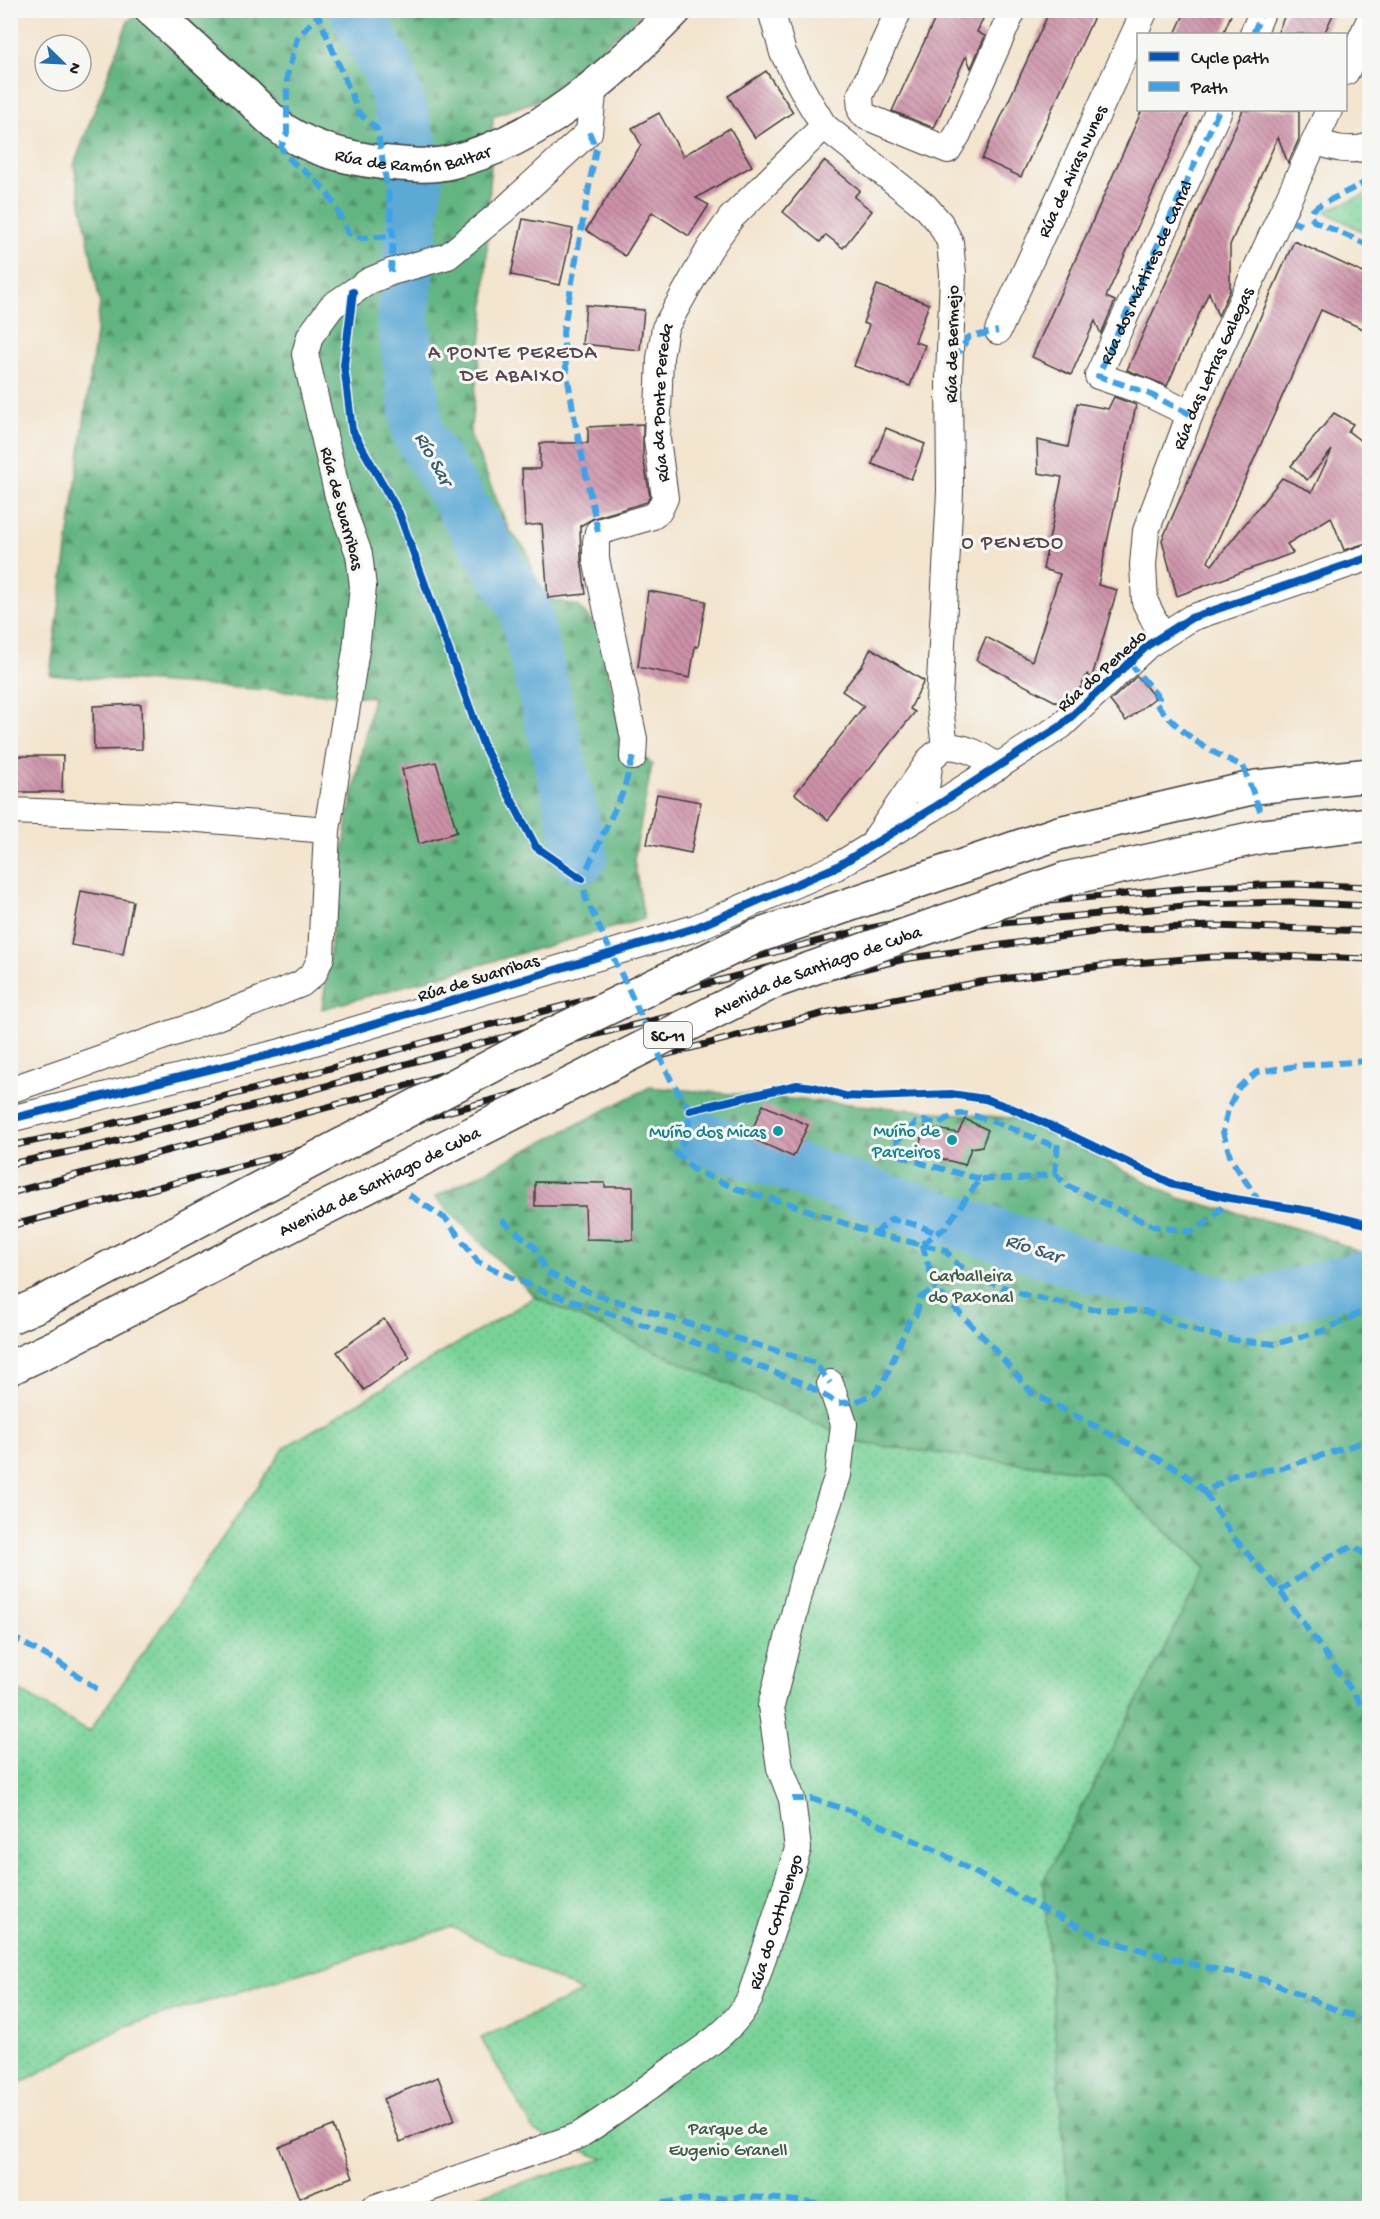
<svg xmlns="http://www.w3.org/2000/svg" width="1380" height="2219" viewBox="0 0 1380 2219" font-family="'Gochi Hand',sans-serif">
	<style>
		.grass { fill: url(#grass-dots); stroke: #4a785a; stroke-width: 1.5 }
		.forest { fill: url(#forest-firs); stroke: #3f684e; stroke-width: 1.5 }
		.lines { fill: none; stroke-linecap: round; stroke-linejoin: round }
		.river { stroke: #5ba9d5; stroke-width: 52 }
		.building { fill: url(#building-back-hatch) }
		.street-casing { stroke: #3c3a37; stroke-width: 28 }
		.secondary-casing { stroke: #3c3a37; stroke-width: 36 }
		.street { stroke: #fff; stroke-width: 26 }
		.secondary { stroke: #fff; stroke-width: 33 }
		.rail-casing { stroke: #1c1c1c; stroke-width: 7 }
		.rail { stroke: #f6f6f2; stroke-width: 4.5; stroke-dasharray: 14; stroke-linecap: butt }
		.highway-bridge-casing { stroke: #3c3a37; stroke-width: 36; stroke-linecap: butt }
		.highway-bridge { stroke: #fff; stroke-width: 33 }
		.quiet { stroke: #3da2ea; stroke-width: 6; stroke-dasharray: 12 6; stroke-linecap: butt }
		.cycleway-casing { stroke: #f6f6f2; stroke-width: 11 }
		.cycleway { stroke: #0057b8; stroke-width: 8 }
		.culture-dot { fill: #0f9aa8; stroke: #f6f6f2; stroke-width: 2 }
		.labels { text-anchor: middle; stroke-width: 6; stroke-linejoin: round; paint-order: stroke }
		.shield { fill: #f6f6f2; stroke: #5d5d5c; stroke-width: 1.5 }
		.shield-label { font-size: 16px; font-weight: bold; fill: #1c1c1c }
		.street-label { font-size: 18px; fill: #1c1c1c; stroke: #f6f6f2 }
		.culture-label { font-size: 18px; fill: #0d838f; stroke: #f6f6f2; text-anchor: end }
		.park-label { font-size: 18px; fill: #3d5c48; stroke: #f6f6f2 }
		.neighbourhood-label { font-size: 20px; letter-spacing: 1.5px; fill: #5a454d; stroke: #f6f6f2 }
		.water-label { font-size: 20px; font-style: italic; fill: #385b6f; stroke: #f6f6f2 }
	</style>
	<defs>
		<pattern id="grass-dots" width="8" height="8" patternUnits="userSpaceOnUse" patternTransform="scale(1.5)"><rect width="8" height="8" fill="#79d399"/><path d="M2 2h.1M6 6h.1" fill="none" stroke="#68b583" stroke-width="1.8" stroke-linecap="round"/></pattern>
		<pattern id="forest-firs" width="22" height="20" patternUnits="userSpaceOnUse" patternTransform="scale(1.5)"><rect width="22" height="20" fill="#62b581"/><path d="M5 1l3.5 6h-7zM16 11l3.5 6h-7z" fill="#509269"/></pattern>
		<pattern id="building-back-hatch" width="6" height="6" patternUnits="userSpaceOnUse" patternTransform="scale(1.5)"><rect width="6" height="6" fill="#cd92a9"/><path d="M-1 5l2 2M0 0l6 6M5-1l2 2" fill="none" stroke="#a67689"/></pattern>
	</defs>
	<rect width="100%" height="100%" fill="#f6f6f2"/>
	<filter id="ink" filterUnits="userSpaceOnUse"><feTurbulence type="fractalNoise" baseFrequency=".0167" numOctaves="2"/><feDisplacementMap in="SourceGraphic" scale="12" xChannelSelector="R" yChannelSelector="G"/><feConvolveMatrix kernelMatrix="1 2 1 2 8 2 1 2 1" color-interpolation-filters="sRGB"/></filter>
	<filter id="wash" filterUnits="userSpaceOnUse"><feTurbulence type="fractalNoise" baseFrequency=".008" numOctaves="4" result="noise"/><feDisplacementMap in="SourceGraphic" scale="24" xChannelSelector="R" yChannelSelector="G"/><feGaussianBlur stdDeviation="1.35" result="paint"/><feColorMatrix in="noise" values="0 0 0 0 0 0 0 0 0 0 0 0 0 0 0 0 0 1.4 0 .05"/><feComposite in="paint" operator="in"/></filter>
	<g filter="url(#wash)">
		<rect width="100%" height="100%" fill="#f3e4cd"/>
		<!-- grass -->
		<g class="grass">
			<path d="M 1369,193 L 1369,235 L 1324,211 Z"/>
			<path d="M 535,1297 L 777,1378 L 859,1443 L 1104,1474 L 1206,1569 L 1043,1882 L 1069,2208 L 436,2208 L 604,2159 L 535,2132 L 481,2038 L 582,1992 L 452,1927 L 123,2027 L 11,2088 L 10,1685 L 89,1732 L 285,1447 Z"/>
		</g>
		<!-- forest -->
		<g class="forest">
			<path d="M 143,10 L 645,11 L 542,99 L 493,116 L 484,318 L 470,434 L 509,530 L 527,551 L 540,597 L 578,606 L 598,628 L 623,739 L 652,764 L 634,860 L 644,919 L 322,1009 L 348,818 L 373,697 L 50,675 L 100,303 L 74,165 L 128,21 Z"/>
			<path d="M 650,1087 L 1022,1119 L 1179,1198 L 1314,1233 L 1369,1256 L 1369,2208 L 1069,2208 L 1043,1882 L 1206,1568 L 1104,1474 L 859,1443 L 535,1297 L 435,1197 Z"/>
		</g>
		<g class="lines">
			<!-- river -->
			<g class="river">
				<path d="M 355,10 L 388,69 L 418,167 L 403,319 L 418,434 L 524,606 L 582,857"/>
				<path d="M 703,1138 L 1092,1267 L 1241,1308 L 1370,1275"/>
			</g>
		</g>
		<g id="blocks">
			<!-- building -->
			<g class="building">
				<path d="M 939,10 L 987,10 L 977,32 L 985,36 L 971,68 L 966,56 L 934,128 L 892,111 Z"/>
				<path d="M 1050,10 L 1097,10 L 1021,177 L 982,159 Z"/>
				<path d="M 1186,10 L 1233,10 L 1223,34 L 1175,34 Z"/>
				<path d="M 1287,10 L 1335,10 L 1324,34 L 1277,34 Z"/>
				<path d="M 766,71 L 793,112 L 755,138 L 728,96 Z"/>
				<path d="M 1142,110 L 1190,110 L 1106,297 L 1115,301 L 1101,334 L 1095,321 L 1071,375 L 1032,357 Z"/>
				<path d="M 1243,110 L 1299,110 L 1299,139 L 1288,163 L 1278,137 L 1230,245 L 1230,290 L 1218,316 L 1209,292 L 1167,386 L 1127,370 Z"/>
				<path d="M 659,113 L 683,156 L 730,128 L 752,166 L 696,198 L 709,205 L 689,236 L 652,212 L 625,256 L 586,230 L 641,145 L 632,128 Z"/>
				<path d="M 824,161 L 860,190 L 854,197 L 872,211 L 843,248 L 826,235 L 820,242 L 783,212 Z"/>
				<path d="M 523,219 L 573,229 L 560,285 L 511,275 Z"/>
				<path d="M 1294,241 L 1370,276 L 1370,332 L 1321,310 L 1208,562 L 1212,565 L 1282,478 L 1312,492 L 1332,450 L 1307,480 L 1291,466 L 1334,413 L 1353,424 L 1348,431 L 1370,448 L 1370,542 L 1344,550 L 1331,517 L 1287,544 L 1293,553 L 1177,596 L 1162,540 Z"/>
				<path d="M 877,285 L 929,304 L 915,342 L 925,345 L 910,386 L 854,366 L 869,325 L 863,323 Z"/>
				<path d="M 586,305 L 644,310 L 640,350 L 582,344 Z"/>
				<path d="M 1114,397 L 1136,405 L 1098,585 L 1117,590 L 1092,677 L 1091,678 L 1087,674 L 1081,687 L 1062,705 L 976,660 L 986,637 L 1032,661 L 1060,574 L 1043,569 L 1062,477 L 1038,473 L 1037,440 L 1068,447 L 1077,403 L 1108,409 Z"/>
				<path d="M 643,424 L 643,457 L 650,496 L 647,502 L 594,518 L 580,526 L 581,559 L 586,594 L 548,598 L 542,524 L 525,526 L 522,469 L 540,469 L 540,443 L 588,443 L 588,427 Z"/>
				<path d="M 886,428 L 925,444 L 911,479 L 872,464 Z"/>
				<path d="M 648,591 L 706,601 L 698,647 L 695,646 L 690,678 L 638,667 Z"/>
				<path d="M 871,648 L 924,681 L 910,709 L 915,712 L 828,820 L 795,794 L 864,706 L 842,691 L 863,664 Z"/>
				<path d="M 1137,676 L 1155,698 L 1126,721 L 1110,701 Z"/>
				<path d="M 141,704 L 142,749 L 94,750 L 93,706 Z"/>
				<path d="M 14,756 L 63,756 L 62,792 L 14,792 Z"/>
				<path d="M 436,762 L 457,832 L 419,844 L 402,769 Z"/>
				<path d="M 657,794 L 701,802 L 691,853 L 647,844 Z"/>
				<path d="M 81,891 L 133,901 L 123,954 L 71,945 Z"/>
				<path d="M 763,1105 L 808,1125 L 793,1157 L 749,1137 Z"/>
				<path d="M 965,1119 L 988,1130 L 982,1146 L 971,1148 L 965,1165 L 917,1152 L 925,1127 L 958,1133 Z"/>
				<path d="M 535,1182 L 605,1183 L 605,1187 L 633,1187 L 633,1240 L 586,1239 L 585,1206 L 535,1206 Z"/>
				<path d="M 384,1319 L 410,1357 L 364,1390 L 337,1352 Z"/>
				<path d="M 438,2077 L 455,2120 L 400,2142 L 383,2099 Z"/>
				<path d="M 333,2126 L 353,2177 L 299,2198 L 279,2147 Z"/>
			</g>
		</g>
	</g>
	<g filter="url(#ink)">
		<use href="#blocks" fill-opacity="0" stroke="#3c3a37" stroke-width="1.5"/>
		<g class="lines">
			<!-- street casing -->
			<g class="street-casing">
				<g id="street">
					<path d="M 771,10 L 783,53 L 807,98 L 824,126 L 925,206 L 940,223 L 950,242 L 953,274 L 949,377 L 950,492 L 939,701 L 945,746"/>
					<path d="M 899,10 L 860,96 L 861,111 L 865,116 L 948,150 L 958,134 L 1013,10"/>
					<path d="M 1253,34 L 1263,10"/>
					<path d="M 1346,72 L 1370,19"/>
					<path d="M 1315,141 C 1333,148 1350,153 1370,146"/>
					<path id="s1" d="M 998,331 L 1145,10"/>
					<path d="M 1190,414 L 1145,392 L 1098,376 L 1219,110"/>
					<path id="s2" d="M 1162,636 L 1145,602 L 1143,565 L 1146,531 L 1190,414 L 1329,110"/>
					<path id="s3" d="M 633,757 L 634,739 L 596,559 L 596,541 L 598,532 L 653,516 L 659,511 L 665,498 L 657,439 L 660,358 L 665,328 L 710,248 L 731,218 L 824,126"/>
					<path d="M 933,808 L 926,789 L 930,759 L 945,746 C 968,747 979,754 998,767"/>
					<path d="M 10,811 L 175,817 L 327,830"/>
					<path d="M 876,838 L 927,764"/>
					<path d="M 10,1090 L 199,1024 L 301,984 L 314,973 L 321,957 L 327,830 L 356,650 L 363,587 L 359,554 L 338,496 L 305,354 L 310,336 L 332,306 L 369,281 L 391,272 L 448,256 L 504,210 L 589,132 L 594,85"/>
					<path d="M 10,1119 L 281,1052 L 695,928 L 836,867 L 933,808 L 1061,726 L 1148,645 L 1191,618 L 1370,557"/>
					<path id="s4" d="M 374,2208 L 578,2136 C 610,2116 640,2094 669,2072 C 699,2051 734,2031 750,1998 L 798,1849 L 792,1799 L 780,1768 L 771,1706 L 804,1575 L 838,1475 L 844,1424 L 830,1383"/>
				</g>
			</g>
			<!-- secondary casing -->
			<g class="secondary-casing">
				<g id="secondary">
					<path id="s5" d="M 152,10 C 184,39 215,68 247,96 C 260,108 273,124 288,133 C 314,149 349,158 379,162 C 402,164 428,168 451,162 C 540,141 613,74 675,10"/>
				</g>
			</g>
			<!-- street -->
			<use href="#street" class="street"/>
			<!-- secondary -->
			<use href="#secondary" class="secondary"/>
			<!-- rail casing -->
			<g class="rail-casing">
				<g id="rail">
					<path d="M 10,1146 L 94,1128 L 251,1090 L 473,1029 L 866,929 L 973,908 L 1201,887 L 1294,884 L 1370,887"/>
					<path d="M 10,1164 L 102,1145 L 261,1104 L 482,1043 L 865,942 L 971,926 L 1205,904 L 1290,902 L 1370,906"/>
					<path d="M 10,1193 L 395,1089 L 491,1060 L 904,959 L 1108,930 L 1212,926 L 1370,931"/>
					<path d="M 10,1226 L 829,1012 L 980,982 L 1109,965 L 1212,957 L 1276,956 L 1370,959"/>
				</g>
			</g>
			<!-- rail -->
			<use href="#rail" class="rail"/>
			<!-- highway-bridge casing -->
			<g class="highway-bridge-casing">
				<g id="highway-bridge">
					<path d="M 10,1317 L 40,1304 L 537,1042 L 755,937 L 1059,833 L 1256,787 L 1370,775"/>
					<path id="s6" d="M 10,1368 L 59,1345 L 297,1222 L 773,982 L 1065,879 L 1264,836 L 1370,824"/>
				</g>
			</g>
			<!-- highway-bridge -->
			<use href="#highway-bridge" class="highway-bridge"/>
			<!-- quiet -->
			<g class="quiet">
				<path d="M 316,10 L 359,113 L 377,129 L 389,197 L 393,236 L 391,272"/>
				<path d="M 323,10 L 297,38 L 287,76 L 287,133 L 281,147 C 293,168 308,170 322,187 C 334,200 341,217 348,233 L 362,238 L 393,236"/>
				<path d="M 1253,34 L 1263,10"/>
				<path d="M 589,132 L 596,148 L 563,332 L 566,368 L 576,427 L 598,532"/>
				<path d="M 1370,180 L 1318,206 L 1313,210 L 1311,217 L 1314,221 L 1370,246"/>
				<path d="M 1293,222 L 1301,225"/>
				<path d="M 950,356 L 959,352 L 969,337 L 998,331"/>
				<path id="s7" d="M 1190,414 L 1145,392 L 1098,376 L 1219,110"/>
				<path d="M 1129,662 L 1159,698 L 1156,704 C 1186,737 1203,749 1243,766 L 1260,811"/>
				<path d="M 633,757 L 623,792 L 582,879 L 586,899 L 671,1080 L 690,1110 L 688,1133 L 676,1153 L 694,1170 L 744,1192 L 787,1203 L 875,1234 L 945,1250 L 958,1265 L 981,1279 L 1028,1296 L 1091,1309 L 1145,1311 L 1192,1330 L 1234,1340 L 1275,1344 L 1322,1331 L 1362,1312 L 1370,1313"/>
				<path d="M 1363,795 L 1370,798"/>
				<path d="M 1055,1174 L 1058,1141"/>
				<path d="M 980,1179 L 921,1163 L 887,1150 L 916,1123 L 924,1121 L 939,1124 C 946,1120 955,1113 964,1114 C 990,1117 1032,1138 1057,1147"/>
				<path d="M 409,1195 L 446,1219 L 478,1262 L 540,1290 L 705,1346 L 805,1384 L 837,1403 L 856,1402 L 876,1392 L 886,1377 L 909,1321 L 916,1315 L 920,1298 L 935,1288"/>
				<path d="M 1260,1203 L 1231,1159 L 1223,1132 L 1228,1109 L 1239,1087 L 1257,1072 L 1304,1065 L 1370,1061"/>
				<path d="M 501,1220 L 534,1246 L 546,1272 L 591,1293 L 815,1363 L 830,1383"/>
				<path d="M 875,1234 L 891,1219 L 917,1225 L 936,1233"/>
				<path d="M 922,1244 L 935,1288 L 991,1345 L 1032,1393 L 1181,1471 L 1205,1492 L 1234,1475 L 1282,1468 L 1370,1440"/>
				<path d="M 922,1244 L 945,1228 L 980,1179 L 1018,1179 L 1055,1174 L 1068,1186 L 1153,1226 L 1191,1232 L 1213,1218 L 1229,1198"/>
				<path d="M 1205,1492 L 1233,1537 L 1280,1591 L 1370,1716"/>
				<path d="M 1280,1591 L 1330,1556 L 1354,1546 L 1370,1559"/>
				<path d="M 10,1636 L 58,1662 L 100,1691"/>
				<path d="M 792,1799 L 812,1799 L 851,1811 L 937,1851 L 1019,1897 L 1106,1940 L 1192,1964 L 1265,1980 L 1344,2013 L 1370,2020"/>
				<path d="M 626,2208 C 667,2202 707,2197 747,2197 C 780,2198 813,2203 845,2208"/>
			</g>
			<!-- cycleway casing -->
			<g class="cycleway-casing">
				<g id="cycleway">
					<path d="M 353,292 L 344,365 L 352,430 L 399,513 L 484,747 L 536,847 L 582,879"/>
					<path d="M 690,1110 L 797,1085 L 814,1087 L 845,1096 L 869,1097 L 951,1094 L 985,1099 L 1011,1108 L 1060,1130 L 1175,1185 L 1229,1198 L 1322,1213 L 1370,1225"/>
					<path d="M 10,1119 L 281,1052 L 695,928 L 836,867 L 933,808 L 1061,726 L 1148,645 L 1191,618 L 1370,557"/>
				</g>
			</g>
			<!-- cycleway -->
			<use href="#cycleway" class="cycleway"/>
		</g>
	</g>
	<!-- markers -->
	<g class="culture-dot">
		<circle cx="778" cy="1131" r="6"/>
		<circle cx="952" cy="1140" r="6"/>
	</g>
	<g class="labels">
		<!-- shield labels -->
		<rect class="shield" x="644" y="1022" width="48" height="26" rx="4.5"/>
		<g class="shield-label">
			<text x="668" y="1041">SC-11</text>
		</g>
		<!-- street labels -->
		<g class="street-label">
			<text dy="6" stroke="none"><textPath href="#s5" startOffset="314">Rúa de Ramón Baltar</textPath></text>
			<text dy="6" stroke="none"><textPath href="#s1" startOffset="176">Rúa de Airas Nunes</textPath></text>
			<text dy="6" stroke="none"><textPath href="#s7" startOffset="214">Rúa dos Mártires de Carral</textPath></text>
			<text transform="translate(951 344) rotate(-89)" y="6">Rúa de Bermejo</text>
			<text dy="6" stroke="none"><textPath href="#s2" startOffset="285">Rúa das Letras Galegas</textPath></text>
			<text dy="6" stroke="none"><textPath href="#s3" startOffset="405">Rúa da Ponte Pereda</textPath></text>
			<text transform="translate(343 508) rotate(75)" y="6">Rúa de Suarribas</text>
			<text transform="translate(1101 670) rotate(-42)" y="6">Rúa do Penedo</text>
			<text dy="6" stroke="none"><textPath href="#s6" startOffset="900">Avenida de Santiago de Cuba</textPath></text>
			<text transform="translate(478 977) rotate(-17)" y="6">Rúa de Suarribas</text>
			<text dy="6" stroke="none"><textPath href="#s6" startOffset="414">Avenida de Santiago de Cuba</textPath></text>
			<text dy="6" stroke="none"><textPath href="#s4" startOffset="519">Rúa do Cottolengo</textPath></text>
		</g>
		<!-- culture labels -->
		<g class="culture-label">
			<text x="940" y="1136">Muíño de<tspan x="940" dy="21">Parceiros</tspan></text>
			<text x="766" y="1137">Muíño dos Micas</text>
		</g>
		<!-- park labels -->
		<g class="park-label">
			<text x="971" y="1281">Carballeira<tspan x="971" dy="21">do Paxonal</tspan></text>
			<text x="728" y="2134">Parque de<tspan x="728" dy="21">Eugenio Granell</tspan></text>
		</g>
		<!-- neighbourhood labels -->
		<g class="neighbourhood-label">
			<text x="513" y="358">A PONTE PEREDA<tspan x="513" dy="23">DE ABAIXO</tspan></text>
			<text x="1013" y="548">O PENEDO</text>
		</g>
		<!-- water labels -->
		<g class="water-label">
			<text transform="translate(435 458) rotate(61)" y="7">Río Sar</text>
			<text transform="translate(1034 1247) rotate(18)" y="7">Río Sar</text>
		</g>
	</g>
	<!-- margin -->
	<rect width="1380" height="2219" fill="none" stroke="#f6f6f2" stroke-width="36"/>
	<!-- legend -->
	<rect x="1137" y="33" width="210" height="78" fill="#f6f6f2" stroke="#9f9f9c" stroke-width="1.5"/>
	<rect x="1149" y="52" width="30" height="9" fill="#0057b8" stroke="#9f9f9c" stroke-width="1.5"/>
	<text x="1191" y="63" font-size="18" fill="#1c1c1c">Cycle path</text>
	<rect x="1149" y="82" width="30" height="9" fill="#3da2ea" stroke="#9f9f9c" stroke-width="1.5"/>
	<text x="1191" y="93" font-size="18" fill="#1c1c1c">Path</text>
	<!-- north arrow -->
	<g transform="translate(63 63) rotate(114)"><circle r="28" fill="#f6f6f2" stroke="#9f9f9c" stroke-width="1.5"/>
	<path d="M0-4.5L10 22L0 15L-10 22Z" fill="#1f6fb2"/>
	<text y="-9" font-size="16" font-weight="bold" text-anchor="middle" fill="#1c1c1c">N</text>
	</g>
</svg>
